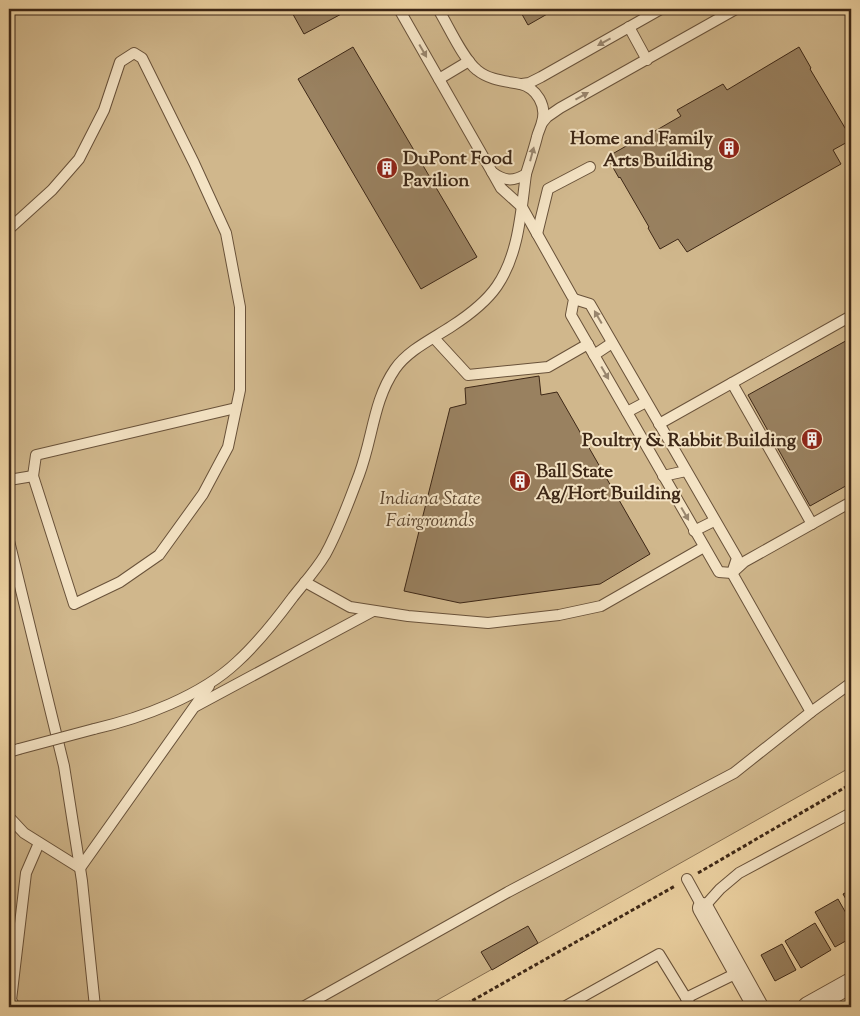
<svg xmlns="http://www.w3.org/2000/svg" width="860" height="1016" viewBox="0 0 860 1016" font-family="'Sorts Mill Goudy',serif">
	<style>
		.green { fill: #d0b78c; stroke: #866f51 }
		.building { fill: #998160; stroke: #3d2716 }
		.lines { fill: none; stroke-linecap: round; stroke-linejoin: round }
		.lane-casing { stroke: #69523a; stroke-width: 12 }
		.street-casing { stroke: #69523a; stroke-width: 22 }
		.path { stroke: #3d2716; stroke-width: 3; stroke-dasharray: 4 2.5; stroke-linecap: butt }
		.lane { stroke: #f4e3c4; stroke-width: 10 }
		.street { stroke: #f4e3c4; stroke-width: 20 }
		.lane-bridge-casing { stroke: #69523a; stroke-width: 12; stroke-linecap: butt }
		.lane-bridge { stroke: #f4e3c4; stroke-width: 10 }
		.oneway { fill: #98856d }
		.labels { text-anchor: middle; stroke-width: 4; stroke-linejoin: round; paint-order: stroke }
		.poi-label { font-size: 19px; font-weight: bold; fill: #3d2716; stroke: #f4e3c4; text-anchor: end }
		.park-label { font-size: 19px; font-style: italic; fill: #5a442e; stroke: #f4e3c4 }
	</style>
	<rect width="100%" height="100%" fill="#eed4a4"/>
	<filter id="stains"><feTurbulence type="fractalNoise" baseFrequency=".004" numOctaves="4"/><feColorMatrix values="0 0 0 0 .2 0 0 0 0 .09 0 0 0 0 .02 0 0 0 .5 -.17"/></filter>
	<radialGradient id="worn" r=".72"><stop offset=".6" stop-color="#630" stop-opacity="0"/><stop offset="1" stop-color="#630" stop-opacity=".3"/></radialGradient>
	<!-- green -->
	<path class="green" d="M 9,9 L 851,9 L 851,767 L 425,1007 L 9,1007 Z"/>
	<!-- building -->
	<g class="building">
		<path d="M 290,9 L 343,9 L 345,12 L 304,34 Z"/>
		<path d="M 519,9 L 556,9 L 528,25 Z"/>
		<path d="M 353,47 L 477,257 L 421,289 L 298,79 Z"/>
		<path d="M 799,47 L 811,68 L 810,69 L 851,138 L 851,140 L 833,150 L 841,164 L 687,252 L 678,239 L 660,249 L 648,228 L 649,227 L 620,177 L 619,178 L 607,157 L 628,145 L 629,146 L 681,116 L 677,110 L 723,84 L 727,90 Z"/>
		<path d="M 851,338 L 851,483 L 810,506 L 748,395 Z"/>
		<path d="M 539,376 L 541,395 L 557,392 L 650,554 L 600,584 L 460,603 L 404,591 L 450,408 L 466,404 L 465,388 Z"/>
		<path d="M 851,890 L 851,908 L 843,894 Z"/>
		<path d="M 838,899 L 851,922 L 851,938 L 835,947 L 815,912 Z"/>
		<path d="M 815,923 L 831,950 L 801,968 L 785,941 Z"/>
		<path d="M 528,926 L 538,943 L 492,970 L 481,952 Z"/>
		<path d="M 782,944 L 796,970 L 775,981 L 761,955 Z"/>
	</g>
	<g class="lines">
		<!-- lane casing -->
		<g class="lane-casing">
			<g id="lane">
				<path d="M 399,9 L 492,172 C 504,181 513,182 526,174 C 530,161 534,149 537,137 C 538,132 541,127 542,122 C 547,106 537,88 520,84 C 505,81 489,80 477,70 C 463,59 448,25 438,9"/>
				<path d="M 629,27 L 647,60"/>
				<path d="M 439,79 L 469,61"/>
				<path d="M 522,84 L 529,83 L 541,77 L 661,9"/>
				<path d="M 542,123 L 547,117 L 560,108 L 736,9"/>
				<path d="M 492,172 L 501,188 L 522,207 L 572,296 L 574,299 L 571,315 L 719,572 L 732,573 L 744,562 L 851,502"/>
				<path d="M 9,229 L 52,190 L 79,159 L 104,110 L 120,62 L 134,53 L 142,58 L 194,163 L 226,233 L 240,307 L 240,390 L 228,447 L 203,494 L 159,555 L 120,582 L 74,604 L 33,476 L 9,480"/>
				<path d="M 537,234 L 548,189 L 590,167"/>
				<path d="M 574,299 L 590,304 L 737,558 L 732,573 L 811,712"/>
				<path d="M 434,338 L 468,375 L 548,367 L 588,344"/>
				<path d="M 594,355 L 612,343"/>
				<path d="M 732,383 L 812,524"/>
				<path d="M 627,412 L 646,402"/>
				<path d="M 659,424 L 851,316"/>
				<path d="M 33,476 L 36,455 L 236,408"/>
				<path d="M 663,476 L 686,471"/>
				<path d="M 694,531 L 714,521"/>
				<path d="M 9,541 L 64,766 L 82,881 L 95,1007"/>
				<path d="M 305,582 L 350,607 L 408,616 L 488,623 L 559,615 L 601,606 L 704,547"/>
				<path d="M 196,706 L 373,611"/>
				<path d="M 94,729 C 142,718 201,696 237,662 C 258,643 276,620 293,597 C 304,583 316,570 325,555 C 339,530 349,501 359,475 C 373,438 373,401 395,369 C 408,350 434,338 452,326 C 469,315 486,302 497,286 C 519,254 521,211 526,174"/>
				<path d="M 9,752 L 19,749"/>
				<path d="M 9,817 L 24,833 L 80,868 L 209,686"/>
				<path d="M 687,879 L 703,908 L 720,889 L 739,873 L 851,813"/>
				<path d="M 686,998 L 739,972"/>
				<path d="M 15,1007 L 11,1000 L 26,873 L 39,843"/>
				<path d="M 303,1007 L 508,892 L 734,773 L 811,712 L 851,683"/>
				<path d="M 564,1007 L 659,954 L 691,1006 L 690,1007"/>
			</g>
		</g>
		<!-- street casing -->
		<g class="street-casing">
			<g id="street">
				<path d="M 703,908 L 758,1007"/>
				<path d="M 808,1007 L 851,983"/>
			</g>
		</g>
		<!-- path -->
		<g class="path">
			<path d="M 698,873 L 851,784"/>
			<path d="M 461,1007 L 675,886"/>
		</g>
		<!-- lane -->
		<use href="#lane" class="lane"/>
		<!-- street -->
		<use href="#street" class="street"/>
		<!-- lane-bridge casing -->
		<g class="lane-bridge-casing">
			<path id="lane-bridge" d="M 19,749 L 94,729"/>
		</g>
		<!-- lane-bridge -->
		<use href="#lane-bridge" class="lane-bridge"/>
	</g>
	<!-- one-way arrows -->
	<defs><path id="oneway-solid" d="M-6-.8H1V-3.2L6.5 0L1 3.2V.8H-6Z" transform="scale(1.25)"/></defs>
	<g class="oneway">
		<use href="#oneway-solid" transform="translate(604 42) rotate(151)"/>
		<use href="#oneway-solid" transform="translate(423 51) rotate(60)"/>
		<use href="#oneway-solid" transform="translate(582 96) rotate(-29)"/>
		<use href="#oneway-solid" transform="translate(532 154) rotate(-75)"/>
		<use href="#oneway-solid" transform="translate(598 317) rotate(-120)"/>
		<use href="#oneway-solid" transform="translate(605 373) rotate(60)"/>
		<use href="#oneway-solid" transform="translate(685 514) rotate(60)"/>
	</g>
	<!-- icons -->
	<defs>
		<g id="building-disc" transform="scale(1.125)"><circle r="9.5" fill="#8f2418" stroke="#f4e3c4"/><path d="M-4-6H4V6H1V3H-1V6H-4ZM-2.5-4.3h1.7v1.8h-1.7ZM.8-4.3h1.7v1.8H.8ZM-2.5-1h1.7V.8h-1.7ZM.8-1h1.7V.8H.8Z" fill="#fff"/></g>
	</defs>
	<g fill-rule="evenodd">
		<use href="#building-disc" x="729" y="148"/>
		<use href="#building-disc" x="387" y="168"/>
		<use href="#building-disc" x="812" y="439"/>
		<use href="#building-disc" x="520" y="481"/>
	</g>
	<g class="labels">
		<!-- poi labels -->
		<g class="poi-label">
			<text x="713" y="144">Home and Family<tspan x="713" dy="22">Arts Building</tspan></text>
			<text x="403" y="164" text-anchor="start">DuPont Food<tspan x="403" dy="22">Pavilion</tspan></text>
			<text x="796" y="446">Poultry &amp; Rabbit Building</text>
			<text x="536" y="477" text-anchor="start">Ball State<tspan x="536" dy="22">Ag/Hort Building</tspan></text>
		</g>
		<!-- park labels -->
		<g class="park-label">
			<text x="430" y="504">Indiana State<tspan x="430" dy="22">Fairgrounds</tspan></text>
		</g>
	</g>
	<!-- margin -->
	<rect width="860" height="1016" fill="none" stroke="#eed4a4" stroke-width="30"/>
	<rect x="10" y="10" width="840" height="996" fill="none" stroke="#3d2716" stroke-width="2.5"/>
	<rect x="15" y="15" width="830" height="986" fill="none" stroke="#3d2716"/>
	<rect width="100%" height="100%" filter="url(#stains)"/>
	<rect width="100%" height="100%" fill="url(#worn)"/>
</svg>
